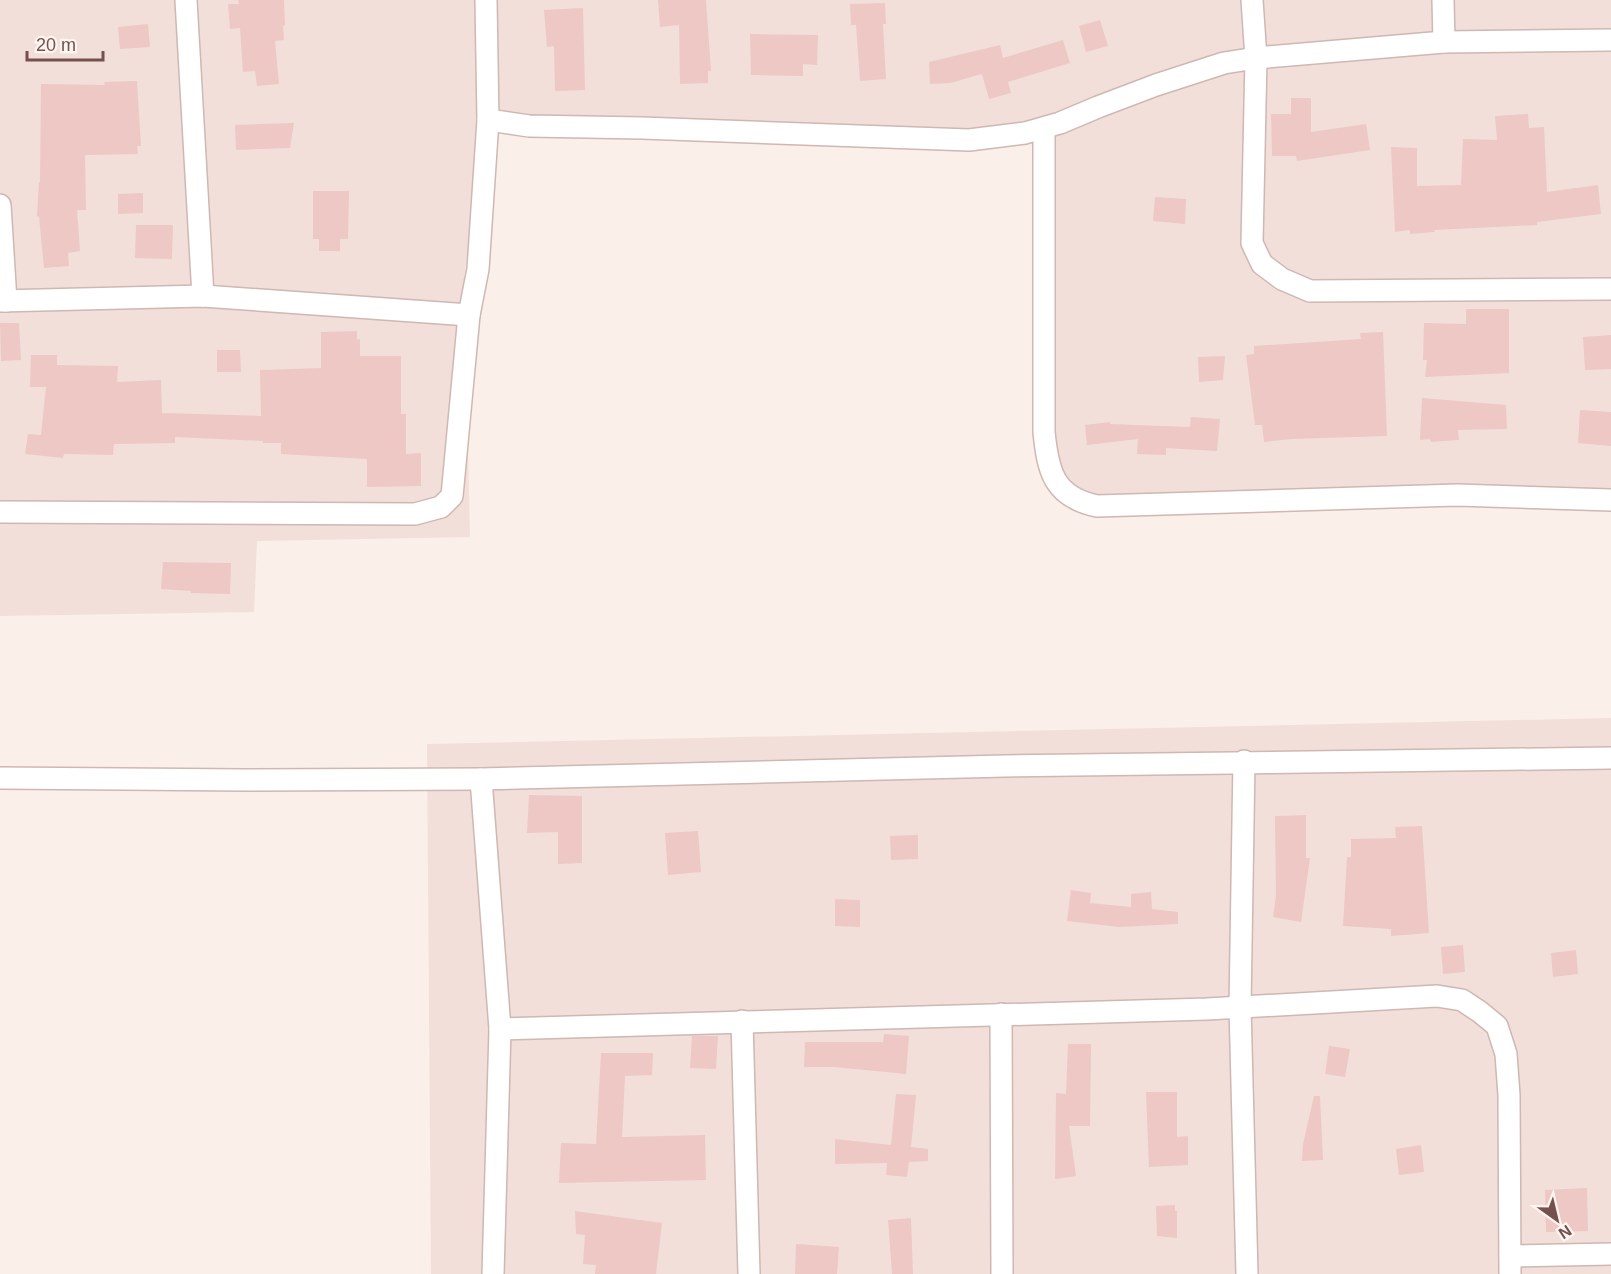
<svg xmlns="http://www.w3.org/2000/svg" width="1611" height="1274" viewBox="0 0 1611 1274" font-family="Helvetica,sans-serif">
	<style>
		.residential { fill: #f2dfd9 }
		.building { fill: #eec8c4 }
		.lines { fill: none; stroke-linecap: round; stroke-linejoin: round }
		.minor-casing { stroke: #cfb7b3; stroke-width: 24 }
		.minor { stroke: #fff; stroke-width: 21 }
	</style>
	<rect width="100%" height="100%" fill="#fbefea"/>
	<!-- residential -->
	<g class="residential">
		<path d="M 0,0 L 1611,0 L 1611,496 L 1097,506 L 1055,482 L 1044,128 L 1025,133 L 488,121 L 464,277 L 470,537 L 257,541 L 254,612 L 0,616 Z"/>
		<path d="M 1611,718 L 1611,1274 L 431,1274 L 427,744 Z"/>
	</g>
	<!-- building -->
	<g class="building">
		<path d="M 238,0 L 284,0 L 285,25 L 283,26 L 284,40 L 275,41 L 279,84 L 257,86 L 255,71 L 243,72 L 240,28 L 230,29 L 228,4 L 239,4 Z"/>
		<path d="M 658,0 L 706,0 L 711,71 L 708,71 L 708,83 L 680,84 L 679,25 L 660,27 Z"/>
		<path d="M 885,3 L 886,24 L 883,24 L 886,79 L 860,81 L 856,25 L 851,25 L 850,4 Z"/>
		<path d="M 583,8 L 585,90 L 555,91 L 554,46 L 547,47 L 544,10 Z"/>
		<path d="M 1100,20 L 1108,46 L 1086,52 L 1079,26 Z"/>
		<path d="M 148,24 L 150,47 L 120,49 L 118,27 Z"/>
		<path d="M 750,34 L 818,35 L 817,65 L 803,64 L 803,76 L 751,75 Z"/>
		<path d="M 1063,40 L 1070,63 L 1008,82 L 1011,93 L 989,99 L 982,74 L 950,83 L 930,84 L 929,62 L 1000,45 L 1003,58 Z"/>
		<path d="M 137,81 L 141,146 L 137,146 L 138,154 L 85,155 L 86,210 L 77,210 L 80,251 L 68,253 L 69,266 L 44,268 L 39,217 L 37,216 L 39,182 L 40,182 L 41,84 L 105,85 L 104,82 Z"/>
		<path d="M 1291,98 L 1311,98 L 1311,132 L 1366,124 L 1370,150 L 1297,161 L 1296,156 L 1272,156 L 1271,114 L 1291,114 Z"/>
		<path d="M 1528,114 L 1529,128 L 1544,127 L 1547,192 L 1598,185 L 1601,214 L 1537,222 L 1537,225 L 1434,230 L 1435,232 L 1410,234 L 1410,230 L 1395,232 L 1391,147 L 1417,148 L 1417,186 L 1461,185 L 1463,139 L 1497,140 L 1495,116 Z"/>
		<path d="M 294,123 L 290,148 L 236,150 L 235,125 Z"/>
		<path d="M 313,191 L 349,191 L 348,239 L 340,239 L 340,251 L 319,251 L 319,239 L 313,239 Z"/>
		<path d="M 143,193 L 143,213 L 118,214 L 118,194 Z"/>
		<path d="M 1155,197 L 1186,199 L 1185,224 L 1153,221 Z"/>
		<path d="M 136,225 L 173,225 L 172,259 L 135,258 Z"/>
		<path d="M 1466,309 L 1509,309 L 1509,373 L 1425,377 L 1427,360 L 1423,360 L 1424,323 L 1466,324 Z"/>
		<path d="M 0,323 L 19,323 L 21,360 L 1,361 Z"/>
		<path d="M 357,331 L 357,340 L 360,339 L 360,356 L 401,356 L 401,414 L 406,414 L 406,454 L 421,453 L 421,486 L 367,487 L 367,459 L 281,454 L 281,443 L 263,443 L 263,441 L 175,437 L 175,443 L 114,444 L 113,455 L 64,454 L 63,458 L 25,454 L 28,434 L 41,435 L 46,387 L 30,387 L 31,355 L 57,355 L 57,365 L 118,366 L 117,382 L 161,380 L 162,413 L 261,416 L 260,370 L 321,368 L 321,332 Z"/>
		<path d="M 1383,332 L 1387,436 L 1292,439 L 1264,442 L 1262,425 L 1255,425 L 1246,355 L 1254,354 L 1254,346 L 1361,339 L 1360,333 Z"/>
		<path d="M 1611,335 L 1611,369 L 1585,370 L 1583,337 Z"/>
		<path d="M 217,350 L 240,350 L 241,372 L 217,372 Z"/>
		<path d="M 1225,356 L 1223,380 L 1199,382 L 1198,357 Z"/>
		<path d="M 1422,398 L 1506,405 L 1507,429 L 1458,430 L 1459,440 L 1431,442 L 1430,439 L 1420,440 Z"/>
		<path d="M 1580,410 L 1611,412 L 1611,446 L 1578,443 Z"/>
		<path d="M 1191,417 L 1220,419 L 1217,451 L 1166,448 L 1166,455 L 1137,454 L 1138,439 L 1087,445 L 1085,425 L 1110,422 L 1110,424 L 1190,427 Z"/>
		<path d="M 163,562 L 231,563 L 230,594 L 191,593 L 191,591 L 161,589 Z"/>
		<path d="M 529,795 L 582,796 L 582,863 L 558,864 L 558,832 L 527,833 Z"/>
		<path d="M 1306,815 L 1306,858 L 1310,858 L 1301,922 L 1273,917 L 1276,896 L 1275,816 Z"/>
		<path d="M 1422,826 L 1429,933 L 1391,936 L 1391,929 L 1343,926 L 1347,857 L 1351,857 L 1351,839 L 1396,838 L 1395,827 Z"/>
		<path d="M 698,831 L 701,872 L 668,875 L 665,833 Z"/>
		<path d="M 918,835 L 918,859 L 891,860 L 890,836 Z"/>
		<path d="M 1071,890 L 1091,893 L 1090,903 L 1131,907 L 1131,894 L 1151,892 L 1152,909 L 1178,912 L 1178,924 L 1119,927 L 1067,921 Z"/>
		<path d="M 835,899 L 860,900 L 860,927 L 835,926 Z"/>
		<path d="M 1463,945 L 1465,972 L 1443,974 L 1441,947 Z"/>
		<path d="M 1576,950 L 1578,974 L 1553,977 L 1551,953 Z"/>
		<path d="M 884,1034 L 909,1036 L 906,1074 L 834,1067 L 804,1067 L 805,1042 L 883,1042 Z"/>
		<path d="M 692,1036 L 718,1036 L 716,1069 L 690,1068 Z"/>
		<path d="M 1068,1044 L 1091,1044 L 1090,1126 L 1069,1126 L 1076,1176 L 1055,1179 L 1056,1093 L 1066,1094 Z"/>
		<path d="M 1329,1046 L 1350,1049 L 1345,1077 L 1325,1074 Z"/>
		<path d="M 601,1053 L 653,1053 L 652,1075 L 625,1076 L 622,1137 L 705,1135 L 706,1180 L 559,1183 L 561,1143 L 596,1144 Z"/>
		<path d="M 1146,1092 L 1177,1092 L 1177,1137 L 1188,1136 L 1188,1165 L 1149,1167 Z"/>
		<path d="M 896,1094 L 916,1095 L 911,1147 L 928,1149 L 928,1161 L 909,1162 L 907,1177 L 886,1175 L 887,1163 L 835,1164 L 835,1139 L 891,1145 Z"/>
		<path d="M 1314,1096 L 1320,1096 L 1323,1160 L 1302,1161 L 1303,1144 Z"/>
		<path d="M 1421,1145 L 1424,1172 L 1399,1175 L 1396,1149 Z"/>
		<path d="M 1587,1188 L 1588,1231 L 1546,1232 L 1545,1190 Z"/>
		<path d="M 1175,1205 L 1175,1211 L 1177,1211 L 1177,1238 L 1157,1236 L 1156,1206 Z"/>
		<path d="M 575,1211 L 662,1223 L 656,1274 L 595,1274 L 596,1265 L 583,1264 L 585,1235 L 576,1234 Z"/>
		<path d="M 911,1218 L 913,1274 L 892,1274 L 888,1220 Z"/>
		<path d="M 796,1244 L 839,1247 L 837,1274 L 795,1274 Z"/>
	</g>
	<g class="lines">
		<!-- minor casing -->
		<g class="minor-casing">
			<g id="minor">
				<path d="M 186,0 L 203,296"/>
				<path d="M 1252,0 L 1256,58 L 1252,243 L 1262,264 L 1282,279 L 1310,291 L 1611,289"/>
				<path d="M 1443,0 L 1444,42"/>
				<path d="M 488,120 L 529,126 L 642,128 L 969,140 L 1025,133 L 1060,123 L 1098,107 L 1156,85 L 1224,63 L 1256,58 L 1444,42 L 1611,40"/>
				<path d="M 1044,128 L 1044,432 C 1048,472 1054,497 1097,506 L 1457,495 L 1611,500"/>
				<path d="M 0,205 L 6,301"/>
				<path d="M 0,301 L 203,296 L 469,315"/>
				<path d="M 0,512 L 415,514 L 441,507 L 452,496 L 469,315 L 478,269 L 488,120 L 486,0"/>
				<path d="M 1244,761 L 1240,1007 L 1247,1274"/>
				<path d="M 0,778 L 245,780 L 481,779 L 1005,766 L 1611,758"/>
				<path d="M 481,779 L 500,1029 L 493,1274"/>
				<path d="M 1001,1014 L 1002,1274"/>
				<path d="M 742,1021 L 749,1274"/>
				<path d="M 500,1029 L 1207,1009 L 1437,996 L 1462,1000 L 1480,1012 L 1497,1026 L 1506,1054 L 1509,1095 L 1510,1274"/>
				<path d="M 1510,1256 L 1611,1254"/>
			</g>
		</g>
		<!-- minor -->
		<use href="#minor" class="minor"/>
	</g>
	<!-- north arrow -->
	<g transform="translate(1557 1220) rotate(146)" stroke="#fef5f1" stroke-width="4.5" paint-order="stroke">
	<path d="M0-4.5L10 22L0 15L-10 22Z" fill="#74514f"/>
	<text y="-9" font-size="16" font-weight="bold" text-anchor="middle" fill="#74514f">N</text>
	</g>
	<!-- scale -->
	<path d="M27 51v9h76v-9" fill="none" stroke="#74514f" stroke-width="3"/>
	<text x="36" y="51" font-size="18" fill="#74514f" stroke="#fef5f1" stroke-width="4.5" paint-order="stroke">20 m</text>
</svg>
